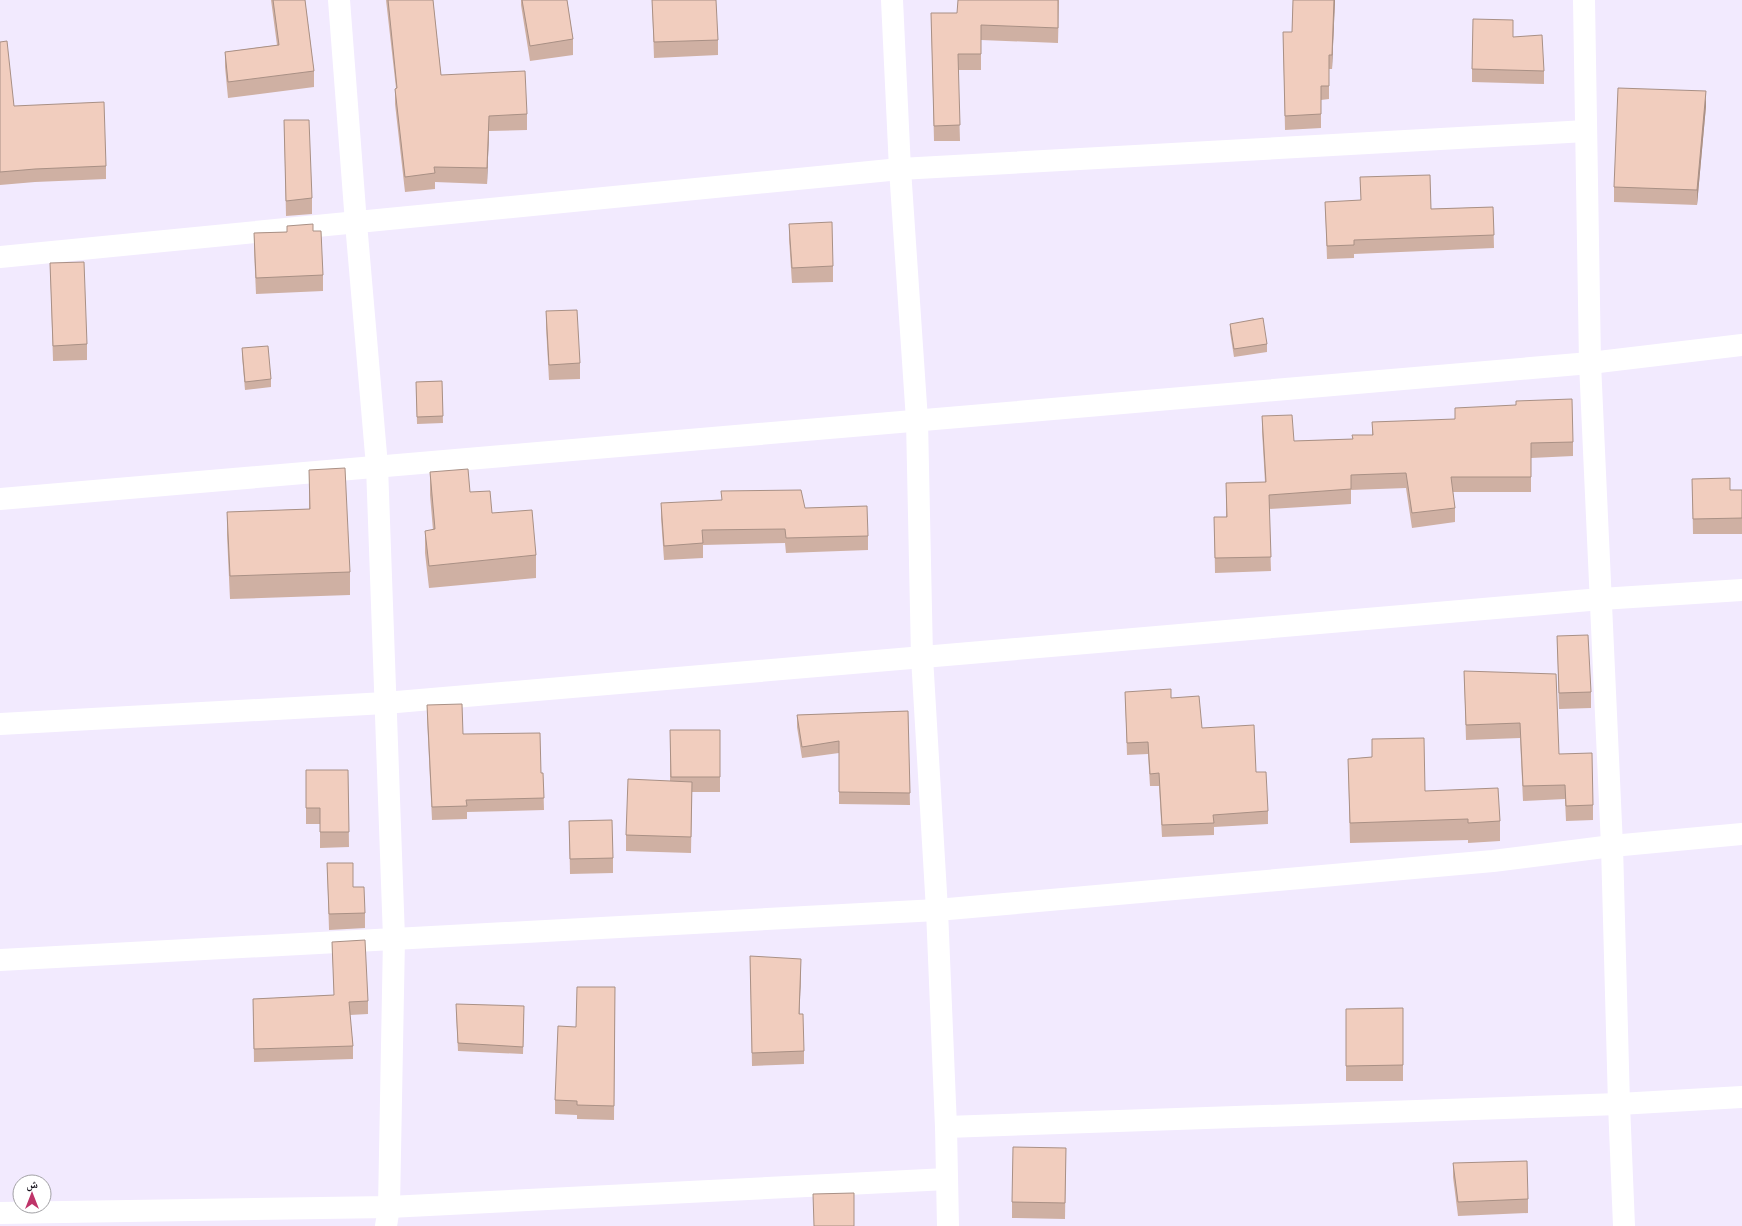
<svg xmlns="http://www.w3.org/2000/svg" width="1742" height="1226" viewBox="0 0 1742 1226" font-family="'Open Sans','Noto Naskh Arabic',sans-serif">
	<style>
		.lines { fill: none; stroke-linecap: round; stroke-linejoin: round }
		.minor { stroke: #fff; stroke-width: 22 }
		.wall { fill: #cfb0a3 }
		.shaded-wall { fill: #a99085 }
		.building { fill: #f1cdbe; stroke: #a99085 }
	</style>
	<rect width="100%" height="100%" fill="#f2eafe"/>
	<g class="lines">
		<!-- minor -->
		<g class="minor">
			<path d="M 339,0 L 356,223 L 377,466 L 394,938 L 389,1207 L 386,1226"/>
			<path d="M 892,0 L 900,169 L 917,420 L 922,657 L 937,910 L 946,1127 L 948,1226"/>
			<path d="M 1584,0 L 1590,363 L 1612,846 L 1619,1104 L 1624,1226"/>
			<path d="M 0,257 L 900,169 L 1586,131"/>
			<path d="M 0,499 L 1590,363 L 1742,345"/>
			<path d="M 0,724 L 385,703 L 1601,599 L 1742,590"/>
			<path d="M 0,960 L 937,910 L 1493,861 L 1612,846 L 1742,834"/>
			<path d="M 946,1127 L 1619,1104 L 1742,1097"/>
			<path d="M 0,1213 L 389,1207 L 947,1179"/>
		</g>
	</g>
	<!-- wall -->
	<g class="wall">
		<path d="M 271,0 L 305,0 L 314,71 L 314,87 L 228,98 L 225,67 L 225,52 L 277,45 Z"/>
		<path d="M 386,0 L 433,0 L 441,75 L 527,114 L 527,130 L 489,131 L 487,184 L 435,182 L 435,189 L 405,192 L 395,104 L 395,89 L 396,88 Z"/>
		<path d="M 521,0 L 567,0 L 573,39 L 573,55 L 530,61 L 521,5 Z"/>
		<path d="M 652,0 L 718,40 L 718,55 L 654,58 Z"/>
		<path d="M 1059,0 L 1058,43 L 981,40 L 981,70 L 958,70 L 960,141 L 934,141 L 931,13 L 957,13 Z"/>
		<path d="M 1293,0 L 1335,0 L 1332,69 L 1329,69 L 1329,99 L 1321,100 L 1321,128 L 1285,130 L 1283,32 L 1292,32 Z"/>
		<path d="M 1513,37 L 1544,71 L 1544,84 L 1472,82 L 1472,69 Z"/>
		<path d="M 0,42 L 14,106 L 106,166 L 106,179 L 35,182 L 0,185 Z"/>
		<path d="M 1706,106 L 1697,205 L 1614,202 L 1614,187 Z"/>
		<path d="M 284,120 L 312,198 L 312,214 L 286,216 Z"/>
		<path d="M 1360,177 L 1431,209 L 1493,207 L 1494,248 L 1354,254 L 1354,258 L 1327,259 L 1325,202 L 1361,201 Z"/>
		<path d="M 789,224 L 833,266 L 833,282 L 792,283 L 789,239 Z"/>
		<path d="M 313,231 L 323,275 L 323,291 L 256,294 L 254,249 L 254,233 Z"/>
		<path d="M 50,263 L 87,344 L 87,360 L 53,361 Z"/>
		<path d="M 546,311 L 580,363 L 580,379 L 549,380 L 546,327 Z"/>
		<path d="M 1230,324 L 1267,344 L 1267,352 L 1234,357 L 1230,332 Z"/>
		<path d="M 242,348 L 271,379 L 271,387 L 245,390 L 242,356 Z"/>
		<path d="M 442,381 L 443,423 L 417,424 L 416,382 Z"/>
		<path d="M 1455,408 L 1573,442 L 1573,456 L 1531,458 L 1531,492 L 1453,492 L 1455,508 L 1455,522 L 1412,528 L 1406,488 L 1351,490 L 1351,504 L 1269,509 L 1271,571 L 1215,573 L 1214,517 L 1226,517 L 1226,483 L 1265,482 L 1262,431 L 1262,416 L 1294,441 L 1352,439 L 1372,435 L 1372,422 L 1455,420 Z"/>
		<path d="M 309,470 L 350,572 L 350,595 L 230,599 L 227,535 L 227,512 L 309,509 Z"/>
		<path d="M 430,472 L 470,492 L 536,555 L 536,578 L 429,588 L 425,553 L 425,531 L 433,530 L 430,495 Z"/>
		<path d="M 1692,479 L 1730,490 L 1742,490 L 1742,534 L 1693,534 Z"/>
		<path d="M 661,503 L 805,508 L 868,536 L 868,550 L 786,553 L 785,543 L 703,545 L 703,558 L 664,560 L 661,518 Z"/>
		<path d="M 1557,636 L 1591,692 L 1591,708 L 1559,709 Z"/>
		<path d="M 1464,671 L 1559,754 L 1593,805 L 1593,820 L 1566,821 L 1565,799 L 1523,801 L 1520,738 L 1466,740 Z"/>
		<path d="M 1125,692 L 1171,698 L 1202,728 L 1256,772 L 1268,811 L 1268,824 L 1214,827 L 1214,835 L 1162,837 L 1159,786 L 1150,786 L 1148,754 L 1127,755 Z"/>
		<path d="M 427,705 L 463,734 L 541,773 L 543,773 L 544,810 L 467,812 L 467,819 L 432,820 L 427,718 Z"/>
		<path d="M 908,711 L 910,805 L 839,804 L 839,753 L 802,758 L 797,727 L 797,715 Z"/>
		<path d="M 720,730 L 720,792 L 692,792 L 691,853 L 626,851 L 626,835 L 670,781 L 670,731 Z"/>
		<path d="M 1372,739 L 1425,791 L 1500,821 L 1500,841 L 1468,843 L 1468,840 L 1350,843 L 1348,759 L 1372,757 Z"/>
		<path d="M 306,770 L 348,770 L 349,847 L 320,848 L 320,824 L 306,824 Z"/>
		<path d="M 569,821 L 613,858 L 613,873 L 570,874 Z"/>
		<path d="M 327,863 L 353,887 L 365,913 L 365,928 L 329,930 Z"/>
		<path d="M 332,942 L 368,1001 L 368,1014 L 350,1015 L 353,1046 L 353,1059 L 254,1062 L 253,999 L 334,995 Z"/>
		<path d="M 750,956 L 801,972 L 799,1014 L 804,1051 L 804,1064 L 752,1066 Z"/>
		<path d="M 615,987 L 614,1120 L 577,1119 L 577,1115 L 555,1114 L 555,1100 L 576,1027 Z"/>
		<path d="M 1403,1008 L 1403,1081 L 1346,1081 L 1346,1009 Z"/>
		<path d="M 456,1012 L 524,1014 L 523,1054 L 458,1051 Z"/>
		<path d="M 1066,1148 L 1065,1219 L 1012,1218 L 1012,1202 Z"/>
		<path d="M 1453,1163 L 1528,1199 L 1528,1213 L 1458,1216 L 1453,1177 Z"/>
	</g>
	<!-- shaded-wall -->
	<g class="shaded-wall">
		<path d="M 1334,0 L 1335,0 L 1332,69 L 1332,55 Z"/>
		<path d="M 1706,91 L 1706,106 L 1697,205 L 1697,190 Z"/>
		<path d="M 489,116 L 489,131 L 487,184 L 487,168 Z"/>
		<path d="M 801,959 L 801,972 L 799,1027 L 799,1014 Z"/>
	</g>
	<!-- building -->
	<g class="building">
		<path d="M 273,0 L 305,0 L 314,71 L 228,82 L 225,52 L 279,45 Z"/>
		<path d="M 388,0 L 433,0 L 441,75 L 525,71 L 527,114 L 489,116 L 487,168 L 434,167 L 435,173 L 405,177 L 395,89 L 397,88 Z"/>
		<path d="M 522,0 L 567,0 L 573,39 L 530,46 Z"/>
		<path d="M 652,0 L 716,0 L 718,40 L 654,42 Z"/>
		<path d="M 958,0 L 1058,0 L 1058,28 L 981,25 L 981,54 L 958,54 L 960,125 L 934,126 L 931,13 L 957,13 Z"/>
		<path d="M 1293,0 L 1334,0 L 1332,55 L 1329,55 L 1329,86 L 1321,86 L 1321,114 L 1285,116 L 1283,32 L 1292,32 Z"/>
		<path d="M 1473,19 L 1513,20 L 1513,37 L 1542,35 L 1544,71 L 1472,69 Z"/>
		<path d="M 7,41 L 14,106 L 104,102 L 106,166 L 35,169 L 0,172 L 0,42 Z"/>
		<path d="M 1618,88 L 1706,91 L 1697,190 L 1614,187 Z"/>
		<path d="M 284,120 L 309,120 L 312,198 L 286,201 Z"/>
		<path d="M 1430,175 L 1431,209 L 1493,207 L 1494,235 L 1354,240 L 1354,245 L 1327,246 L 1325,202 L 1361,200 L 1360,177 Z"/>
		<path d="M 832,222 L 833,266 L 792,268 L 789,224 Z"/>
		<path d="M 313,224 L 313,231 L 321,231 L 323,275 L 256,278 L 254,233 L 287,232 L 287,226 Z"/>
		<path d="M 84,262 L 87,344 L 53,346 L 50,263 Z"/>
		<path d="M 577,310 L 580,363 L 549,365 L 546,311 Z"/>
		<path d="M 1263,318 L 1267,344 L 1234,349 L 1230,324 Z"/>
		<path d="M 268,346 L 271,379 L 245,382 L 242,348 Z"/>
		<path d="M 442,381 L 443,416 L 417,417 L 416,382 Z"/>
		<path d="M 1572,399 L 1573,442 L 1531,443 L 1531,477 L 1451,477 L 1455,508 L 1412,513 L 1406,473 L 1351,475 L 1351,489 L 1269,495 L 1271,557 L 1215,558 L 1214,517 L 1227,517 L 1226,483 L 1266,482 L 1262,416 L 1292,415 L 1294,441 L 1353,439 L 1352,435 L 1373,435 L 1372,422 L 1455,419 L 1455,408 L 1516,405 L 1516,401 Z"/>
		<path d="M 345,468 L 350,572 L 230,576 L 227,512 L 310,509 L 309,470 Z"/>
		<path d="M 468,469 L 470,492 L 490,491 L 492,513 L 532,510 L 536,555 L 429,566 L 425,531 L 435,529 L 430,472 Z"/>
		<path d="M 1730,478 L 1730,490 L 1742,490 L 1742,518 L 1693,519 L 1692,479 Z"/>
		<path d="M 801,490 L 805,508 L 867,506 L 868,536 L 786,538 L 785,529 L 702,530 L 703,543 L 664,546 L 661,503 L 722,500 L 721,491 Z"/>
		<path d="M 1588,635 L 1591,692 L 1559,693 L 1557,636 Z"/>
		<path d="M 1464,671 L 1556,674 L 1559,754 L 1592,753 L 1593,805 L 1566,806 L 1565,785 L 1523,786 L 1520,723 L 1466,725 Z"/>
		<path d="M 1171,689 L 1171,698 L 1199,696 L 1202,728 L 1254,725 L 1256,772 L 1266,772 L 1268,811 L 1213,815 L 1214,823 L 1162,825 L 1159,773 L 1150,774 L 1148,742 L 1127,743 L 1125,692 Z"/>
		<path d="M 462,704 L 463,734 L 540,733 L 541,773 L 543,773 L 544,798 L 466,800 L 467,806 L 432,807 L 427,705 Z"/>
		<path d="M 908,711 L 910,793 L 839,792 L 839,741 L 802,747 L 797,715 Z"/>
		<path d="M 670,730 L 720,730 L 720,777 L 671,777 Z"/>
		<path d="M 1424,738 L 1425,791 L 1498,788 L 1500,821 L 1468,823 L 1468,819 L 1350,823 L 1348,759 L 1372,757 L 1372,739 Z"/>
		<path d="M 306,770 L 348,770 L 349,832 L 320,832 L 320,808 L 306,808 Z"/>
		<path d="M 628,779 L 692,782 L 691,837 L 626,835 Z"/>
		<path d="M 612,820 L 613,858 L 570,859 L 569,821 Z"/>
		<path d="M 327,863 L 353,863 L 353,887 L 364,887 L 365,913 L 329,914 Z"/>
		<path d="M 365,940 L 368,1001 L 349,1002 L 353,1046 L 254,1049 L 253,999 L 334,995 L 332,942 Z"/>
		<path d="M 750,956 L 801,959 L 799,1014 L 803,1014 L 804,1051 L 752,1053 Z"/>
		<path d="M 577,987 L 615,987 L 614,1106 L 577,1105 L 577,1101 L 555,1100 L 558,1026 L 576,1027 Z"/>
		<path d="M 456,1004 L 524,1006 L 523,1047 L 458,1043 Z"/>
		<path d="M 1403,1008 L 1403,1065 L 1346,1066 L 1346,1009 Z"/>
		<path d="M 1013,1147 L 1066,1148 L 1065,1203 L 1012,1202 Z"/>
		<path d="M 1527,1161 L 1528,1199 L 1458,1202 L 1453,1163 Z"/>
		<path d="M 854,1193 L 854,1226 L 814,1226 L 813,1194 Z"/>
	</g>
	<!-- north arrow -->
	<g transform="translate(32 1194)"><circle r="19" fill="#ffffff" stroke="#a2a1a5"/>
	<path d="M0-3L7 15L0 10L-7 15Z" fill="#bf3469"/>
	<text y="-6" font-size="11" font-weight="bold" text-anchor="middle" fill="#17131e">ش</text>
	</g>
</svg>
